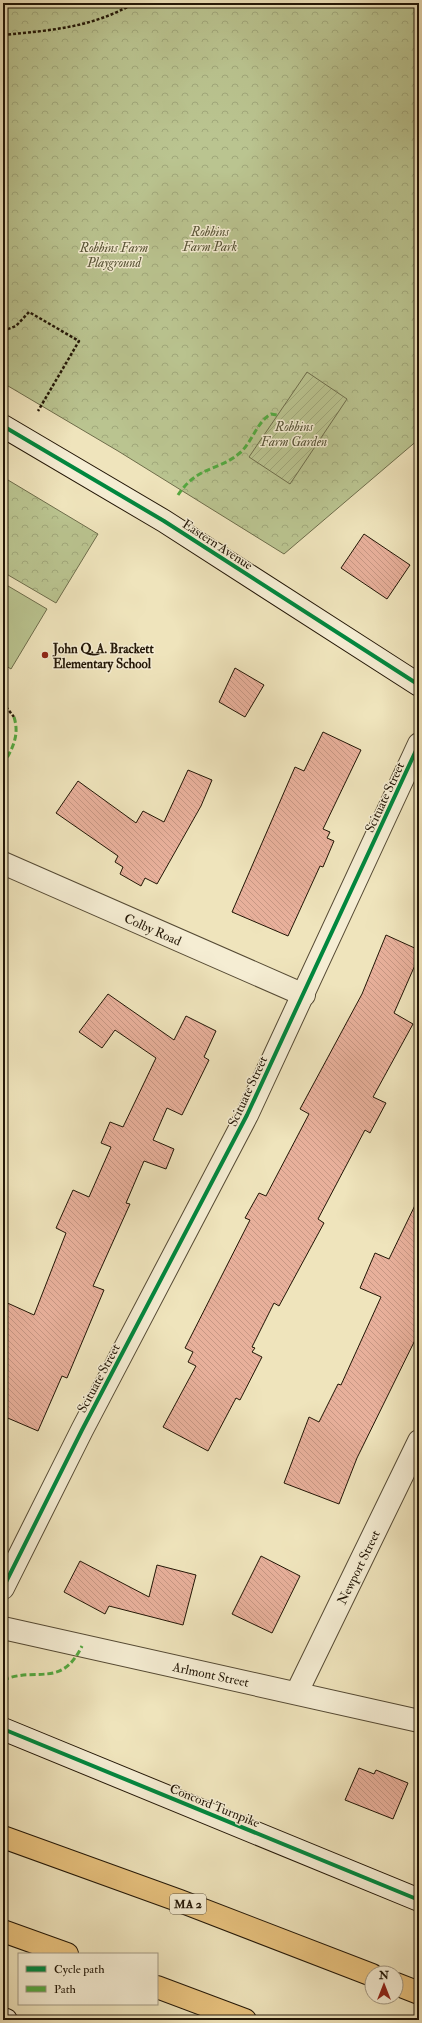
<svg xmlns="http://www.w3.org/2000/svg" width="422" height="2023" viewBox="0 0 422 2023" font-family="'IM FELL Double Pica',serif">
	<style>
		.forest { fill: url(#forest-crowns); stroke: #6e6d4b }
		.garden { fill: url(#garden-furrows); stroke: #6e6d4b }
		.pitch { fill: #bac490; stroke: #6e6d4b }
		.building { fill: url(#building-back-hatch); stroke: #221606 }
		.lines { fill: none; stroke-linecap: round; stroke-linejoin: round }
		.street-casing { stroke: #554a34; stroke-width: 24 }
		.secondary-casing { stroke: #221606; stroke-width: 24 }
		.highway-casing { stroke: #221606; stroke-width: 24 }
		.path { stroke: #221606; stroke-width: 2.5; stroke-dasharray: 3 2; stroke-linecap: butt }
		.street { stroke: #f5edd3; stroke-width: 22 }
		.secondary { stroke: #f5edd3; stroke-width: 22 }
		.highway { stroke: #e8c27e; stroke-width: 22 }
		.quiet { stroke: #53a940; stroke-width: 3; stroke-dasharray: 6 3; stroke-linecap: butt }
		.cycleway-casing { stroke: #f5edd3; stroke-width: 6 }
		.cycleway { stroke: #00873e; stroke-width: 4 }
		.poi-dot { fill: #8f2418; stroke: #f5edd3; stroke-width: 1.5 }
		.labels { text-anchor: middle; stroke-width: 3; stroke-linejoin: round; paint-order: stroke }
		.shield { fill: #f5edd3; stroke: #615644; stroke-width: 1 }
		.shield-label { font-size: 12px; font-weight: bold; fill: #221606 }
		.park-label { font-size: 13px; font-style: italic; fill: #575336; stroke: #f5edd3 }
		.street-label { font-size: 13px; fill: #221606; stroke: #f5edd3 }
		.poi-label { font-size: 13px; font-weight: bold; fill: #221606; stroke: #f5edd3; text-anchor: start }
	</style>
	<defs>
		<pattern id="forest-crowns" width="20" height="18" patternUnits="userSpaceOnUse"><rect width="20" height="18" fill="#bac490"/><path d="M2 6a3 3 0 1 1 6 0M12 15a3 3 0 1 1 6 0" fill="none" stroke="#a0a87b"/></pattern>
		<pattern id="garden-furrows" width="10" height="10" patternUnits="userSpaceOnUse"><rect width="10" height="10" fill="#bac490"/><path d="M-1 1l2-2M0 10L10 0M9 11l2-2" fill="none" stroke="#a0a87b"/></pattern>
		<pattern id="building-back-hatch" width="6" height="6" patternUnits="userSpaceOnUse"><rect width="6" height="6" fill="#e8b09b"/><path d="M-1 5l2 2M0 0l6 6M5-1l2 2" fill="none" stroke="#c79784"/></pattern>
	</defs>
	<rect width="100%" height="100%" fill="#efe4bc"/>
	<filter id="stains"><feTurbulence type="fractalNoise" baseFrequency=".005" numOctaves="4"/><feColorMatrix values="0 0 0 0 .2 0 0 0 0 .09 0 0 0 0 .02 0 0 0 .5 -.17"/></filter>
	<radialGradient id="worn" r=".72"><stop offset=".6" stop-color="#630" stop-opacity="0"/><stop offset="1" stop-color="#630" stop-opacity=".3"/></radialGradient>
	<!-- forest -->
	<g class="forest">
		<path d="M 3,3 L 419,3 L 419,439 L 284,554 L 118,451 L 3,383 Z"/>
		<path d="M 3,477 L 98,534 L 56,603 L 3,572 Z"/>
	</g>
	<!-- garden -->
	<path class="garden" d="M 307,372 L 347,399 L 290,484 L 249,457 Z"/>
	<!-- pitch -->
	<path class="pitch" d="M 3,583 L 47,609 L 11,669 L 3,664 Z"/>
	<!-- building -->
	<g class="building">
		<path d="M 364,534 L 410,565 L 387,599 L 341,568 Z"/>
		<path d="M 235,668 L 264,685 L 245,717 L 219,702 Z"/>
		<path d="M 323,732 L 361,750 L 323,829 L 330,832 L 327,838 L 334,841 L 323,867 L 320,866 L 288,936 L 232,912 L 295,767 L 304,771 Z"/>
		<path d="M 188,770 L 212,780 L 201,806 L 157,884 L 145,878 L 141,886 L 120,874 L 123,867 L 115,862 L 118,856 L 56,813 L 78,781 L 136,823 L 143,811 L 164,822 Z"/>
		<path d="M 386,935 L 419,950 L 419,956 L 394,1013 L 413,1024 L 373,1097 L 386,1103 L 370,1133 L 365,1130 L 318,1219 L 324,1223 L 279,1306 L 274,1303 L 252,1347 L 255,1348 L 252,1352 L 262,1357 L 240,1400 L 236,1398 L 208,1451 L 163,1427 L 196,1366 L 188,1362 L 193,1352 L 185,1348 L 250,1220 L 245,1218 L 259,1193 L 266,1196 L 309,1114 L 300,1109 L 362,994 Z"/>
		<path d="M 108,994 L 174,1040 L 186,1016 L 216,1031 L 204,1057 L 209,1060 L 182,1115 L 167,1108 L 153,1140 L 174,1149 L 166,1169 L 144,1161 L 126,1203 L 130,1204 L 93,1286 L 104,1290 L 67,1378 L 62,1376 L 38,1431 L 3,1416 L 3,1301 L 34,1315 L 66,1233 L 56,1228 L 73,1190 L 89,1197 L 111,1147 L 101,1143 L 110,1122 L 123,1127 L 156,1058 L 115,1030 L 102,1048 L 79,1032 Z"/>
		<path d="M 419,1197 L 419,1332 L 357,1458 L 339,1504 L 284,1483 L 309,1417 L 319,1422 L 338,1384 L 341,1385 L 381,1297 L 360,1288 L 375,1253 L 389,1259 Z"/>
		<path d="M 261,1556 L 300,1576 L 272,1633 L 232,1614 Z"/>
		<path d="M 80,1561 L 149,1597 L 157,1565 L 196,1575 L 183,1625 L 109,1606 L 105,1614 L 64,1592 Z"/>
		<path d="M 359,1768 L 374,1774 L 376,1770 L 408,1783 L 393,1819 L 345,1800 Z"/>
	</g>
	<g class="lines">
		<!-- street casing -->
		<g class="street-casing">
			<g id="street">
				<path d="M 3,863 L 304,995"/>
				<path d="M 3,1588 L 82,1430 L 247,1115 L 419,744"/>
				<path d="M 3,1628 L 419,1721"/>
				<path d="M 297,1692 L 419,1441"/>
			</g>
		</g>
		<!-- secondary casing -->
		<g class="secondary-casing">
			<g id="secondary">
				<path d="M 3,426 L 164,521 L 419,685"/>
				<path d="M 3,1729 L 419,1900"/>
				<path d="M 3,2019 L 6,2020"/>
			</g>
		</g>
		<!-- highway casing -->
		<g class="highway-casing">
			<g id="highway">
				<path d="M 3,1837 L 180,1901 L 372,1975"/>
				<path d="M 3,1931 L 67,1954"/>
				<path d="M 396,1984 L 419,1993"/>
				<path d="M 157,1987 L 245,2020"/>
			</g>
		</g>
		<!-- path -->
		<g class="path">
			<path d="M 3,35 C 53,30 90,28 135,3"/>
			<path d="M 3,331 L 16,326 L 29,312 L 79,341 L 38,411"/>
			<path d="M 3,703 L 14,717"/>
		</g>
		<!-- street -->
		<use href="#street" class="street"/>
		<!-- secondary -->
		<use href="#secondary" class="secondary"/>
		<!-- highway -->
		<use href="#highway" class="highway"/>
		<!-- quiet -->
		<g class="quiet">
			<path d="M 178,495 C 198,465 218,472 241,452 C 253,440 257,422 271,414 L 277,415"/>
			<path d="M 3,765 C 12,749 20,736 14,717"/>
			<path d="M 3,1680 C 37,1666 61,1689 82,1646"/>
		</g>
		<!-- cycleway casing -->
		<g class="cycleway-casing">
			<g id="cycleway">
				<path d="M 3,426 L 164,521 L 419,685"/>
				<path d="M 3,1588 L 82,1430 L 247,1115 L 419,744"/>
				<path d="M 3,1729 L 419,1900"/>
			</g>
		</g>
		<!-- cycleway -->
		<use href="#cycleway" class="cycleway"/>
	</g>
	<!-- markers -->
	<circle class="poi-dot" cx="45" cy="655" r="4"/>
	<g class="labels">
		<!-- shield labels -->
		<rect class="shield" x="170" y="1894" width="36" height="20" rx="3"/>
		<g class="shield-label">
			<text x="188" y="1908">MA 2</text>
		</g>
		<!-- park labels -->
		<g class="park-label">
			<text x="210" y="236">Robbins<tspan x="210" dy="15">Farm Park</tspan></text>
			<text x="114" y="252">Robbins Farm<tspan x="114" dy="15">Playground</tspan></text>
			<text x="294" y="431">Robbins<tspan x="294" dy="15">Farm Garden</tspan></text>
		</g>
		<!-- street labels -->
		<g class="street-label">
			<text transform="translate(218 544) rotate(33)" y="5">Eastern Avenue</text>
			<text transform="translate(384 797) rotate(-65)" y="5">Scituate Street</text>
			<text transform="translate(153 929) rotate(24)" y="5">Colby Road</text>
			<text transform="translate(247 1091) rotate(-65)" y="5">Scituate Street</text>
			<text transform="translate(98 1378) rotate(-62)" y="5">Scituate Street</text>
			<text transform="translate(358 1567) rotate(-64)" y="5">Newport Street</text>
			<text transform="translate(211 1674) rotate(12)" y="5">Arlmont Street</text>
			<text transform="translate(215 1805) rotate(22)" y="5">Concord Turnpike</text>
		</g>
		<!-- poi labels -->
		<g class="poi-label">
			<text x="53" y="653">John Q. A. Brackett<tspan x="53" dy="15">Elementary School</tspan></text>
		</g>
	</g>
	<!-- margin -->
	<rect width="422" height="2023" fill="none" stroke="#efe4bc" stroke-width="16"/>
	<rect x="4" y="4" width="414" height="2015" fill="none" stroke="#221606" stroke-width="2"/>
	<rect x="8" y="8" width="406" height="2007" fill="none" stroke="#221606"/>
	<!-- legend -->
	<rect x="18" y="1953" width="140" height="52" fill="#f5edd3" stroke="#a19781"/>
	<rect x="26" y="1966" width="20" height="6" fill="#00873e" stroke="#a19781"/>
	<text x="54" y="1973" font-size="12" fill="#221606">Cycle path</text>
	<rect x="26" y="1986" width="20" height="6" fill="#53a940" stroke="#a19781"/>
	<text x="54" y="1993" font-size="12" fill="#221606">Path</text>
	<!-- north arrow -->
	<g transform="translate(384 1985)"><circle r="19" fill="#f5edd3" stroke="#a19781"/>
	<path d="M0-3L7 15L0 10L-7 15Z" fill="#8f2418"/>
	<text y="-6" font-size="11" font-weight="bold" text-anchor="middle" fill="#221606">N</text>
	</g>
	<rect width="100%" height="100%" filter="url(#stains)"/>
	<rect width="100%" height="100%" fill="url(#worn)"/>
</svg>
